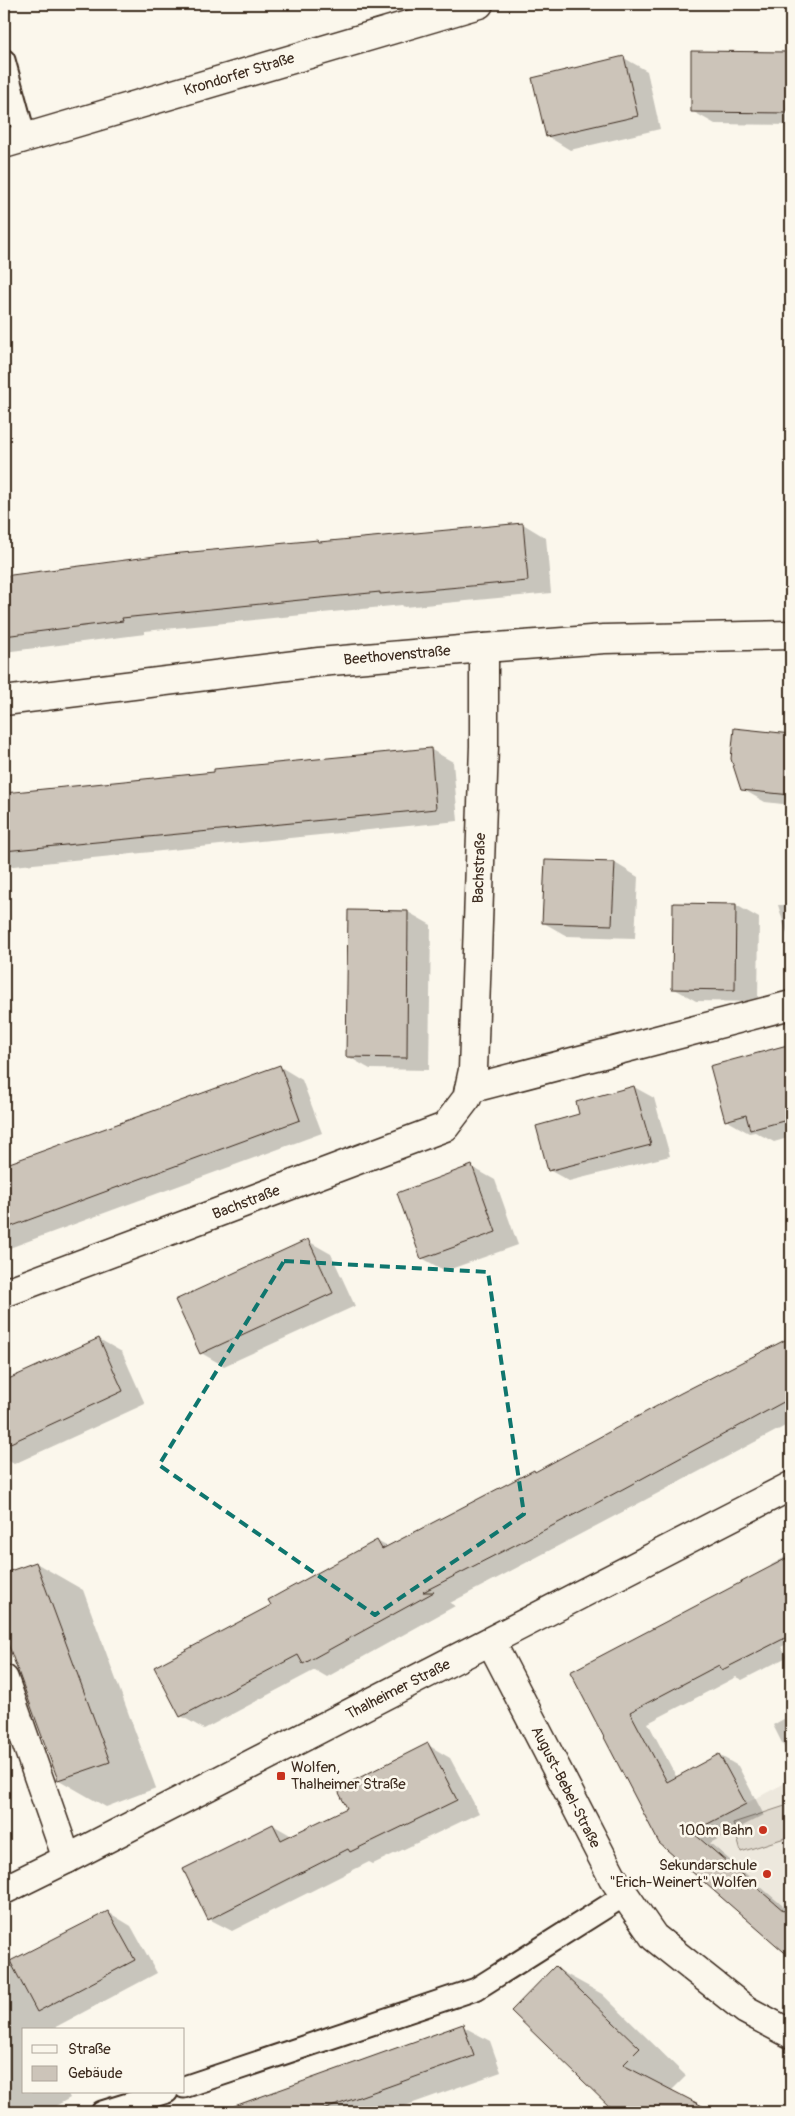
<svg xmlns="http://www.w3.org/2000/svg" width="795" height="2116" viewBox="0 0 795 2116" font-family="Pangolin,sans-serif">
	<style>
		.built { fill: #ede8dd }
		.green { fill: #dfd9ce; stroke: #8d8276 }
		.shadow { fill: #0003 }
		.building { fill: #ccc4b9; stroke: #3b2a1e }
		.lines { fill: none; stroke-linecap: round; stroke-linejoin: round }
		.lane-casing { stroke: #3b2a1e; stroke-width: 25 }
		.street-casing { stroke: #3b2a1e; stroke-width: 31 }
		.secondary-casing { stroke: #3b2a1e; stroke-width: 31 }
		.lane { stroke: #fbf7ec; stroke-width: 21 }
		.street { stroke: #fbf7ec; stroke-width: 28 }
		.secondary { stroke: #fbf7ec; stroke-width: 28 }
		.marked { fill: none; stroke: #0f766e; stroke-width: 4; stroke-dasharray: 10 6; stroke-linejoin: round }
		.poi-dot { fill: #c8321e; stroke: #fbf7ec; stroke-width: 2 }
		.labels { text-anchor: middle; stroke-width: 5; stroke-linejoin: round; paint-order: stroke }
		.street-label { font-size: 15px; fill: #3b2a1e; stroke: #fbf7ec }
		.poi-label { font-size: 15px; fill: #3b2a1e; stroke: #fbf7ec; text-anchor: end }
	</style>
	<rect width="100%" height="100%" fill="#fbf7ec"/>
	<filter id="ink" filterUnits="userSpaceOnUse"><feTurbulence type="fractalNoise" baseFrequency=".02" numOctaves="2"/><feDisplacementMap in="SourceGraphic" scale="10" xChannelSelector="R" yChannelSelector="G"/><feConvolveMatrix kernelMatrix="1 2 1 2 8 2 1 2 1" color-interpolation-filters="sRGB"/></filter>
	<g filter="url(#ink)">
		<!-- built -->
		<path class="built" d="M 791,1780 L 791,1916 L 693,1831 Z"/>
		<!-- green -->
		<path class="green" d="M 791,1804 L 791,1836 L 741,1852 L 733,1823 Z"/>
		<!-- shadow -->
		<g class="shadow">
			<path d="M 787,53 L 791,56 L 791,125 L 715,124 L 692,111 Z"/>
			<path d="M 624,58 L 647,71 L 660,129 L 570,150 L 547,136 Z"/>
			<path d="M 786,513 L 791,513 L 791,575 L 785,571 Z"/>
			<path d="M 523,524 L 546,538 L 551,593 L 404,607 L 402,605 L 145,631 L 145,634 L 4,652 L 4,577 L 171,556 L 318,541 L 321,543 Z"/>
			<path d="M 735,730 L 791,736 L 791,805 L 765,802 L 742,789 Z"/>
			<path d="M 430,749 L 453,762 L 458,821 L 4,867 L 4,794 Z"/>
			<path d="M 615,863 L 638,877 L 635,938 L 567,936 L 544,923 Z"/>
			<path d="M 736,905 L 759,918 L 758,1002 L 696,1001 L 673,988 Z"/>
			<path d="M 778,905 L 791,905 L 791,947 Z"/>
			<path d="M 408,912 L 431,925 L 429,1070 L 370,1069 L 347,1056 Z"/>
			<path d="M 791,1045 L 791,1137 L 774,1142 L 755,1132 L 749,1133 L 726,1120 L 712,1067 Z"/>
			<path d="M 279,1066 L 302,1080 L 322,1133 L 4,1250 L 4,1167 Z"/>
			<path d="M 634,1087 L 654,1098 L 670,1156 L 569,1181 L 549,1170 L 581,1115 L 578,1103 Z"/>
			<path d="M 472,1167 L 495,1180 L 518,1245 L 445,1271 L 422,1258 Z"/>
			<path d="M 308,1241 L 331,1254 L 355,1306 L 224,1366 L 201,1353 Z"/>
			<path d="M 791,1338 L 791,1423 L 450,1603 L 455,1606 L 327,1677 L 315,1670 L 204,1729 L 181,1716 L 272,1606 L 377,1541 L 388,1547 L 536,1473 L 681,1395 Z"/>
			<path d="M 99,1339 L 122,1352 L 145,1404 L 14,1464 L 4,1458 L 4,1383 Z"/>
			<path d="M 791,1554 L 791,1642 L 781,1647 L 787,1657 L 742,1680 L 736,1677 L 648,1723 L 677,1778 L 719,1755 L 738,1766 L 764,1815 L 710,1843 L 791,1913 L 791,1957 L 663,1847 L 572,1672 L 772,1568 L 771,1565 Z"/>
			<path d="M 36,1563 L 83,1590 L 156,1788 L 106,1807 L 59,1780 L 4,1629 L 4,1575 Z"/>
			<path d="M 791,1715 L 791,1761 L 773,1725 Z"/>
			<path d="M 428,1745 L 450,1758 L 479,1813 L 373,1864 L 369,1862 L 232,1931 L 209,1919 L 273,1825 L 292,1836 L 348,1808 Z"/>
			<path d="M 108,1912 L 131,1926 L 157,1973 L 50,2030 L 24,2030 L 24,2092 L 67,2092 L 70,2098 L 45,2112 L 4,2112 L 4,1967 Z"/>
			<path d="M 555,1968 L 602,1994 L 686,2076 L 671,2091 L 711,2112 L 617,2112 L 513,2011 Z"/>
			<path d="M 462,2026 L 490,2041 L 501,2072 L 388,2112 L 221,2112 Z"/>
		</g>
		<!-- building -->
		<g class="building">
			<path d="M 691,51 L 788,52 L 787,113 L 691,112 Z"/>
			<path d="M 624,56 L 638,116 L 546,137 L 532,78 Z"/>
			<path d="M 523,523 L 528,581 L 380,594 L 380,592 L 122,618 L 123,621 L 4,636 L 4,576 L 171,554 L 318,540 L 319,542 Z"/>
			<path d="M 734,728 L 791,734 L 791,795 L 741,790 L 731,759 Z"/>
			<path d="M 431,748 L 436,809 L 4,851 L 4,793 L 214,772 L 214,769 Z"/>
			<path d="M 545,860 L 615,862 L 612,925 L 542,923 Z"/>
			<path d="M 673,903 L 736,904 L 735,990 L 672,989 Z"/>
			<path d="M 348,910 L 408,911 L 407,1058 L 346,1057 Z"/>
			<path d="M 791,1044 L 791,1119 L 750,1130 L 746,1115 L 725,1121 L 710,1066 Z"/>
			<path d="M 280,1065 L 300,1120 L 4,1229 L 4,1165 Z"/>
			<path d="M 634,1086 L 651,1145 L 548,1171 L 536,1126 L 579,1114 L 576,1102 Z"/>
			<path d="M 472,1165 L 496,1232 L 421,1259 L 397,1193 Z"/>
			<path d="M 308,1239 L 333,1293 L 200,1354 L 175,1300 Z"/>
			<path d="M 791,1337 L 791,1398 L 595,1504 L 423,1592 L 434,1592 L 303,1664 L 298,1655 L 180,1717 L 154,1667 L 271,1605 L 268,1600 L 377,1540 L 382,1549 L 534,1470 L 535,1472 L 681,1393 Z"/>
			<path d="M 99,1338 L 123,1391 L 4,1446 L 4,1381 Z"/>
			<path d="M 791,1556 L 791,1635 L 722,1670 L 719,1665 L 630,1712 L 667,1782 L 719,1754 L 746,1804 L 692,1832 L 791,1917 L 791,1958 L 659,1843 L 570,1672 Z"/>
			<path d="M 36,1562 L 110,1762 L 58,1780 L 4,1633 L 4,1573 Z"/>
			<path d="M 428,1743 L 457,1800 L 350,1852 L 348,1849 L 208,1920 L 183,1869 L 273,1824 L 281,1840 L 347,1808 L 337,1789 Z"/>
			<path d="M 108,1911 L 135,1960 L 37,2012 L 10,1961 Z"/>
			<path d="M 555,1966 L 640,2048 L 623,2065 L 714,2112 L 615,2112 L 511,2011 Z"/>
			<path d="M 463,2024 L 474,2056 L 317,2112 L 230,2112 L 229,2108 Z"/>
		</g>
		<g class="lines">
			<!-- lane casing -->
			<g class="lane-casing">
				<g id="lane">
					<path d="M 4,60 L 25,137"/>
					<path d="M 184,2087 L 476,1989 L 625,1895"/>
					<path d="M 102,2112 L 167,2092"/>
				</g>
			</g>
			<!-- street casing -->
			<g class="street-casing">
				<g id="street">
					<path d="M 4,144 L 479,4"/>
					<path d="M 4,701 L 319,662 L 484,648 L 604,639 L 791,635"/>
					<path d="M 469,1089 L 791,1005"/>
					<path d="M 4,1293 L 445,1127 L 467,1098 L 473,1070 L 484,746 L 484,648"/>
					<path d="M 491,1642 L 613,1878 L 654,1937 L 746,2010 L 791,2034"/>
					<path d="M 4,1679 L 67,1859"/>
				</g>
			</g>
			<!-- secondary casing -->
			<g class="secondary-casing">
				<path id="secondary" d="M 4,1890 L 67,1859 L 791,1486"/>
			</g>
			<!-- lane -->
			<use href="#lane" class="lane"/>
			<!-- street -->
			<use href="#street" class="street"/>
			<!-- secondary -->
			<use href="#secondary" class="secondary"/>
		</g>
	</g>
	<!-- marked area -->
	<path class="marked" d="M 284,1261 L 488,1272 L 524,1514 L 375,1615 L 159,1465 Z"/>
	<!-- markers -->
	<g class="poi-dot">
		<rect x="276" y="1771" width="10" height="10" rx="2.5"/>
		<circle cx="763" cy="1830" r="5"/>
		<circle cx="767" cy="1874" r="5"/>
	</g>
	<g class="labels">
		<!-- street labels -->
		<g class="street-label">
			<text transform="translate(239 74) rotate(-17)" y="5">Krondorfer Straße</text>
			<text transform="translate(397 655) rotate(-5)" y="5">Beethovenstraße</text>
			<text transform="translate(479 868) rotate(-88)" y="5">Bachstraße</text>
			<text transform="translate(246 1202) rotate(-21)" y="5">Bachstraße</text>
			<text transform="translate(398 1689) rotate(-27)" y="5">Thalheimer Straße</text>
			<text transform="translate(566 1787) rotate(63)" y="5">August-Bebel-Straße</text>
		</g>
		<!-- poi labels -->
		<g class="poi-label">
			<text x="291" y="1772" text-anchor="start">Wolfen,<tspan x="291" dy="17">Thalheimer Straße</tspan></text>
			<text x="753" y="1835">100m Bahn</text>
			<text x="757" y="1870">Sekundarschule<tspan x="757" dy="17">"Erich-Weinert" Wolfen</tspan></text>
		</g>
	</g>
	<!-- margin -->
	<rect width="795" height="2116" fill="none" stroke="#fbf7ec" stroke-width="20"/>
	<rect x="10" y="10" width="775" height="2096" fill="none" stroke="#3b2a1e" stroke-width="2" filter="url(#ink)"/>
	<!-- legend -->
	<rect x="22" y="2028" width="162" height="65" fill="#fbf7ec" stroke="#aea59a"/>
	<rect x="32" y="2045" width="25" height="8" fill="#fbf7ec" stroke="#aea59a"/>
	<text x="68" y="2054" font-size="15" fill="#3b2a1e">Straße</text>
	<rect x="32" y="2066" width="25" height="15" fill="#ccc4b9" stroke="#aea59a"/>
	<text x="68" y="2078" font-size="15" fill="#3b2a1e">Gebäude</text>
</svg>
